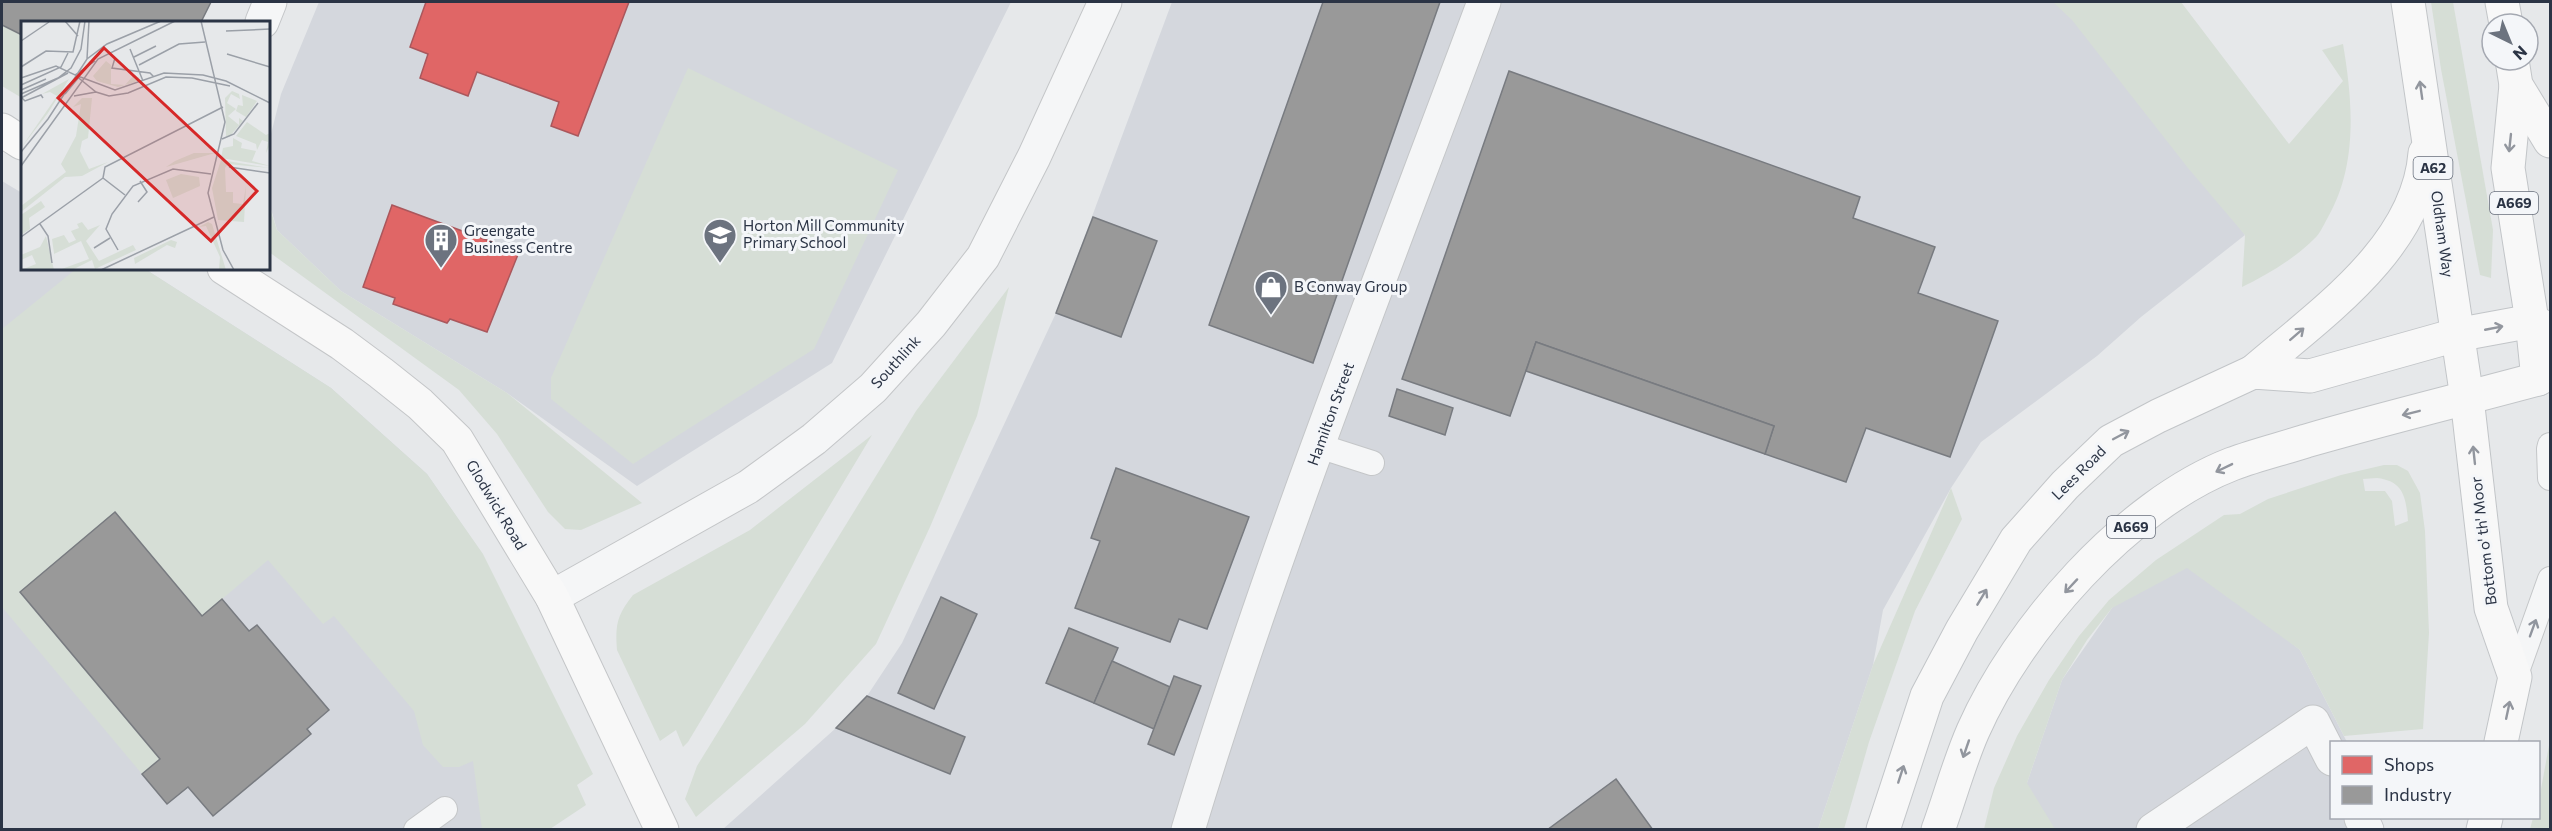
<svg xmlns="http://www.w3.org/2000/svg" width="2552" height="831" viewBox="0 0 2552 831" font-family="Commissioner,sans-serif">
	<style>
		.built { fill: #d4d7dd }
		.green { fill: #d6ded6; fill-rule: evenodd }
		.shops { fill: #e06666; stroke: #aa575c; stroke-width: 1.5 }
		.industry { fill: #999; stroke: #787b80; stroke-width: 1.5 }
		.lines { fill: none; stroke-linecap: round; stroke-linejoin: round }
		.service-casing { stroke: #c4c6c8; stroke-width: 26 }
		.minor-casing { stroke: #c4c6c8; stroke-width: 35 }
		.secondary-casing { stroke: #c4c6c8; stroke-width: 35 }
		.primary-casing { stroke: #c2c5c8; stroke-width: 35 }
		.service { stroke: #f5f6f7; stroke-width: 24 }
		.minor { stroke: #f5f6f7; stroke-width: 33 }
		.secondary { stroke: #f8f8f8; stroke-width: 33 }
		.primary { stroke: #f8f8f8; stroke-width: 33 }
		.oneway { stroke: #92969e }
		.oneway2 { stroke: #90959e }
		.labels { text-anchor: middle; stroke-width: 6; stroke-linejoin: round; paint-order: stroke }
		.shield { fill: #f4f6f9; stroke: #676e7b; stroke-width: 1.5 }
		.shield-label { font-size: 14px; font-weight: bold; fill: #2b3445 }
		.poi-label { font-size: 15px; fill: #2b3445; stroke: #f4f6f9; text-anchor: start }
		.street-label { font-size: 15px; fill: #2b3445; stroke: #f4f6f9 }
		.inset-road { fill: none; stroke: #9ba0a8; stroke-width: 1.5 }
		.view { fill: #d62828; fill-opacity: 0.15; stroke: #d62828; stroke-width: 3 }
		.inset-edge { fill: none; stroke: #2b3445; stroke-width: 3 }
	</style>
	<rect width="100%" height="100%" fill="#e6e8ea"/>
	<!-- built -->
	<g class="built">
		<path d="M 319,2 L 1011,2 L 832,363 L 637,486 L 507,393 L 341,291 L 277,230 L 269,202 L 269,142 L 281,94 Z"/>
		<path d="M 1172,2 L 2074,2 L 2245,235 L 2141,317 L 2097,356 L 1981,442 L 1951,488 L 1883,610 L 1873,665 L 1818,829 L 722,830 L 836,728 L 867,696 L 902,643 L 1056,313 Z"/>
		<path d="M 2,181 L 22,193 L 22,268 L 145,269 L 331,388 L 427,474 L 483,555 L 482,829 L 2,829 Z"/>
		<path d="M 2180,554 L 2300,650 L 2347,742 L 2332,742 L 2332,818 L 2379,818 L 2384,829 L 2005,830 L 2027,783 L 2062,680 L 2121,595 Z"/>
	</g>
	<!-- green -->
	<g class="green">
		<path d="M 2053,2 L 2181,2 L 2289,144 L 2343,81 L 2322,50 L 2343,44 C 2353,103 2358,166 2327,219 C 2323,226 2320,234 2314,239 C 2294,259 2267,275 2242,287 L 2245,235 L 2188,168 L 2072,20 Z"/>
		<path d="M 2431,2 L 2453,2 L 2493,230 L 2491,278 L 2480,275 L 2441,69 Z"/>
		<path d="M 2,25 L 22,35 L 22,98 L 2,86 Z"/>
		<path d="M 688,68 L 898,170 L 814,349 L 633,464 L 551,399 L 551,378 Z"/>
		<path d="M 268,202 L 277,230 L 341,291 L 507,393 L 642,503 L 581,530 L 565,529 L 548,512 L 497,434 L 459,390 L 269,252 Z"/>
		<path d="M 76,269 L 145,269 L 331,388 L 427,474 L 483,554 L 593,774 L 577,785 L 586,805 L 550,829 L 482,829 L 473,761 L 459,767 L 443,767 L 423,745 L 414,711 L 334,616 L 323,624 L 268,560 L 202,616 L 115,512 L 20,593 L 160,759 L 142,774 L 2,607 L 2,329 Z"/>
		<path d="M 1009,287 L 977,416 L 930,527 L 876,644 L 805,724 L 696,817 L 685,799 L 697,766 L 916,411 Z"/>
		<path d="M 872,435 L 688,742 L 683,747 L 676,730 L 660,741 L 617,650 C 615,625 617,615 633,595 L 750,530 Z"/>
		<path d="M 2384,465 L 2397,465 L 2408,471 L 2420,493 L 2425,531 L 2429,633 L 2423,729 L 2344,736 L 2300,650 L 2187,568 L 2112,608 L 2087,640 L 2062,680 L 2027,783 L 2055,829 L 1984,829 L 1994,788 L 2017,736 L 2049,680 L 2079,636 L 2109,600 L 2156,560 L 2224,515 L 2240,514 L 2268,499 L 2341,475 ZM 2377,478 C 2404,481 2406,498 2408,521 L 2395,526 L 2392,501 L 2385,491 L 2365,491 L 2363,479 Z"/>
		<path d="M 1951,488 L 1962,519 L 1915,611 L 1869,742 L 1844,829 L 1818,829 L 1873,665 Z"/>
		<path d="M 2550,740 L 2550,829 L 2530,829 L 2533,818 L 2538,818 L 2539,800 Z"/>
	</g>
	<!-- shops -->
	<g class="shops">
		<path d="M 426,2 L 629,2 L 578,136 L 551,126 L 559,102 L 477,72 L 468,96 L 420,78 L 428,54 L 410,47 Z"/>
		<path d="M 392,205 L 519,252 L 487,332 L 450,319 L 447,323 L 393,304 L 395,298 L 363,287 Z"/>
	</g>
	<!-- industry -->
	<g class="industry">
		<path d="M 2,2 L 211,2 L 201,22 L 22,22 L 22,35 L 2,25 Z"/>
		<path d="M 1323,2 L 1440,2 L 1313,363 L 1209,325 Z"/>
		<path d="M 1509,71 L 1860,197 L 1853,218 L 1935,247 L 1918,293 L 1998,321 L 1950,457 L 1866,428 L 1846,482 L 1765,454 L 1774,426 L 1536,342 L 1510,416 L 1402,379 Z"/>
		<path d="M 1093,217 L 1157,241 L 1121,337 L 1056,313 Z"/>
		<path d="M 1536,342 L 1774,426 L 1765,454 L 1526,371 Z"/>
		<path d="M 1397,389 L 1453,408 L 1445,435 L 1389,416 Z"/>
		<path d="M 1116,468 L 1249,517 L 1207,629 L 1179,619 L 1170,642 L 1075,608 L 1100,541 L 1091,538 Z"/>
		<path d="M 115,512 L 202,616 L 222,599 L 249,631 L 257,625 L 329,710 L 307,729 L 311,734 L 213,816 L 188,787 L 167,804 L 142,774 L 160,759 L 20,592 Z"/>
		<path d="M 941,597 L 977,614 L 934,709 L 898,693 Z"/>
		<path d="M 1069,628 L 1118,648 L 1094,703 L 1046,683 Z"/>
		<path d="M 1112,661 L 1170,687 L 1154,729 L 1094,703 Z"/>
		<path d="M 1174,676 L 1201,686 L 1174,755 L 1148,744 Z"/>
		<path d="M 867,696 L 965,737 L 950,774 L 836,728 Z"/>
		<path d="M 1616,779 L 1653,830 L 1547,830 Z"/>
	</g>
	<g class="lines">
		<!-- service casing -->
		<g class="service-casing">
			<g id="service">
				<path d="M 2550,445 L 2549,449 L 2550,478"/>
				<path d="M 1319,446 L 1372,463"/>
				<path d="M 2515,677 L 2550,579"/>
				<path d="M 416,830 L 445,809"/>
			</g>
		</g>
		<!-- minor casing -->
		<g class="minor-casing">
			<g id="minor">
				<path d="M 262,22 L 270,2"/>
				<path d="M 552,597 L 748,487 L 814,439 L 873,388 L 931,324 L 983,257 L 1034,157 L 1105,2"/>
				<path d="M 2361,818 L 2367,830"/>
				<path d="M 1188,830 C 1273,549 1382,276 1484,2"/>
				<path d="M 2153,830 L 2313,722 L 2332,759"/>
			</g>
		</g>
		<!-- secondary casing -->
		<g class="secondary-casing">
			<g id="secondary">
				<path d="M 2,130 L 22,143"/>
				<path d="M 224,268 L 342,344 L 381,373 L 420,404 L 457,440 L 552,597 L 662,830"/>
			</g>
		</g>
		<!-- primary casing -->
		<g class="primary-casing">
			<g id="primary">
				<path d="M 2408,2 L 2467,398 L 2491,608 L 2515,677 L 2501,742"/>
				<path d="M 2502,2 L 2506,24"/>
				<path d="M 2512,60 L 2516,85 L 2550,141"/>
				<path d="M 2516,85 L 2508,168 L 2532,321 L 2538,379"/>
				<path d="M 2253,372 C 2319,315 2418,248 2425,153"/>
				<path d="M 1883,830 L 1927,696 L 1962,630 L 2016,540 L 2065,485 L 2111,441 L 2158,416 L 2253,372 L 2310,376 L 2456,335 L 2532,321 L 2550,330"/>
				<path d="M 1938,830 C 1950,797 1959,763 1973,731 C 2018,629 2126,505 2232,464 C 2256,455 2281,449 2306,441 C 2382,419 2460,400 2538,379 L 2550,373"/>
				<path d="M 2483,830 L 2486,818"/>
			</g>
		</g>
		<!-- service -->
		<use href="#service" class="service"/>
		<!-- minor -->
		<use href="#minor" class="minor"/>
		<!-- secondary -->
		<use href="#secondary" class="secondary"/>
		<!-- primary -->
		<use href="#primary" class="primary"/>
	</g>
	<!-- one-way arrows -->
	<defs><path id="oneway-shaft" d="M-6 0H5M1.5-3L5.5 0L1.5 3" fill="none" stroke-width="1.6" stroke-linecap="round" stroke-linejoin="round" transform="scale(1.5)"/></defs>
	<g class="oneway">
		<use href="#oneway-shaft" transform="translate(2421 90) rotate(-98)"/>
		<use href="#oneway-shaft" transform="translate(2510 143) rotate(96)"/>
		<use href="#oneway-shaft" transform="translate(2494 328) rotate(-11)"/>
		<use href="#oneway-shaft" transform="translate(2297 334) rotate(-41)"/>
		<use href="#oneway-shaft" transform="translate(2411 413) rotate(166)"/>
		<use href="#oneway-shaft" transform="translate(2121 435) rotate(-28)"/>
		<use href="#oneway-shaft" transform="translate(2474 455) rotate(-96)"/>
		<use href="#oneway-shaft" transform="translate(2224 468) rotate(154)"/>
		<use href="#oneway-shaft" transform="translate(2071 586) rotate(133)"/>
		<use href="#oneway-shaft" transform="translate(1982 597) rotate(-59)"/>
		<use href="#oneway-shaft" transform="translate(2508 710) rotate(-78)"/>
		<use href="#oneway-shaft" transform="translate(1966 749) rotate(109)"/>
		<use href="#oneway-shaft" transform="translate(1901 774) rotate(-72)"/>
	</g>
	<use class="oneway2" href="#oneway-shaft" transform="translate(2533 628) rotate(-70)"/>
	<!-- icons -->
	<defs>
		<g id="school-pin" transform="scale(1.725)"><path d="M0 17L-7.5 6A9.5 9.5 0 1 1 7.5 6Z" fill="#6c737f" stroke="#f4f6f9"/><path d="M0-5L7-2L0 1L-7-2ZM-4 1L0 2.5L4 1V4Q0 6-4 4Z" fill="#fff"/></g>
		<g id="building-pin" transform="scale(1.725)"><path d="M0 17L-7.5 6A9.5 9.5 0 1 1 7.5 6Z" fill="#6c737f" stroke="#f4f6f9"/><path d="M-4-6H4V6H1V3H-1V6H-4ZM-2.5-4.3h1.7v1.8h-1.7ZM.8-4.3h1.7v1.8H.8ZM-2.5-1h1.7V.8h-1.7ZM.8-1h1.7V.8H.8Z" fill="#fff"/></g>
		<g id="shop-pin" transform="scale(1.725)"><path d="M0 17L-7.5 6A9.5 9.5 0 1 1 7.5 6Z" fill="#6c737f" stroke="#f4f6f9"/><path d="M-5-2.5h2.3a2.7 3.5 0 0 1 5.4 0H5L5.5 6h-11ZM-1.5-2.5h3a1.5 2.3 0 0 0-3 0Z" fill="#fff"/></g>
	</defs>
	<g fill-rule="evenodd">
		<use href="#school-pin" x="720" y="235"/>
		<use href="#building-pin" x="441" y="240"/>
		<use href="#shop-pin" x="1271" y="287"/>
	</g>
	<g class="labels">
		<!-- shield labels -->
		<g class="shield">
			<rect x="2413.5" y="157" width="39" height="22" rx="4.5"/>
			<rect x="2490" y="192" width="48" height="22" rx="4.5"/>
			<rect x="2107" y="516" width="48" height="22" rx="4.5"/>
		</g>
		<g class="shield-label">
			<text x="2433" y="173">A62</text>
			<text x="2514" y="208">A669</text>
			<text x="2131" y="532">A669</text>
		</g>
		<!-- poi labels -->
		<g class="poi-label">
			<text x="743" y="231">Horton Mill Community<tspan x="743" dy="17">Primary School</tspan></text>
			<text x="464" y="236">Greengate<tspan x="464" dy="17">Business Centre</tspan></text>
			<text x="1294" y="292">B Conway Group</text>
		</g>
		<!-- street labels -->
		<g class="street-label">
			<text transform="translate(2442 234) rotate(82)" y="5">Oldham Way</text>
			<text transform="translate(896 362) rotate(-48)" y="5">Southlink</text>
			<text transform="translate(1331 414) rotate(-70)" y="5">Hamilton Street</text>
			<text transform="translate(2079 473) rotate(-45)" y="5">Lees Road</text>
			<text transform="translate(496 505) rotate(59)" y="5">Glodwick Road</text>
			<text transform="translate(2484 541) rotate(-97)" y="5">Bottom o' th' Moor</text>
		</g>
	</g>
	<!-- overview -->
	<g transform="translate(21 21)">
		<rect width="249" height="249" fill="#e6e8ea"/>
		<path d="M 85,40 L 90,44 L 90,63 L 104,64 L 113,54 L 119,57 L 114,61 L 97,66 L 76,60 L 72,55 ZM 48,58 L 27,92 L 0,127 L 36,75 L 29,71 L 21,73 ZM 211,70 L 218,73 L 219,78 L 210,73 L 206,82 L 215,88 L 207,95 L 218,104 L 218,97 L 222,100 L 208,116 L 205,115 L 204,77 ZM 221,74 L 236,80 L 225,96 L 215,90 L 217,84 L 222,85 ZM 61,77 L 71,77 L 67,117 L 61,120 L 59,130 L 68,148 L 87,141 L 61,155 L 44,156 L 0,191 L 0,185 L 45,151 L 40,143 L 55,115 L 60,83 L 52,86 ZM 226,101 L 245,114 L 249,112 L 249,124 L 245,132 L 247,121 L 241,119 L 236,129 L 235,123 L 215,115 ZM 212,117 L 221,122 L 220,127 L 235,130 L 231,140 L 249,145 L 200,137 L 202,127 L 212,125 ZM 173,132 L 194,132 L 145,146 L 154,140 ZM 200,139 L 249,147 L 207,143 L 204,147 L 205,171 L 212,171 L 212,182 L 222,183 L 225,165 L 223,201 L 197,199 L 191,167 ZM 160,153 L 178,156 L 179,165 L 152,177 L 145,159 ZM 20,180 L 24,186 L 8,197 L 9,208 L 0,214 L 0,194 ZM 61,201 L 67,209 L 79,204 L 65,220 L 78,240 L 112,224 L 115,229 L 74,248 L 71,239 L 51,249 L 38,249 L 68,238 L 60,220 L 33,233 L 34,239 L 31,218 L 43,214 L 48,222 L 55,219 L 50,210 L 58,207 L 56,203 ZM 187,201 L 191,203 L 205,249 L 198,249 L 199,236 L 185,205 L 178,206 ZM 25,215 L 33,249 L 0,249 L 15,243 L 11,234 L 0,239 L 0,234 L 19,226 ZM 150,219 L 156,221 L 154,227 L 146,224 L 114,243 L 113,237 Z" fill="#d6ded6"/>
		<path class="inset-road" d="M 44,0 L 57,15M 180,0 L 204,101 L 187,172 L 202,229 L 213,249M 205,10 L 249,8M 0,20 L 28,1M 109,28 L 122,60M 206,33 L 249,46M 113,36 L 135,25M 94,37 L 91,47 L 129,52 L 133,56M 66,38 L 68,0M 118,44 L 158,23 L 184,21M 0,46 L 25,30 L 52,31 L 59,0M 54,54 L 94,69 L 143,52 L 182,54 L 205,60 L 249,82M 54,54 L 75,71 L 88,75 L 107,72 L 145,56 L 171,57 L 209,65M 0,57 L 35,45 L 54,54 L 74,40M 0,64 L 40,46 L 47,32M 0,69 L 25,58M 0,73 L 37,57 L 50,47 L 60,28 L 64,0M 44,73 L 58,56M 53,75 L 75,71M 0,77 L 47,52M 1,77 L 4,80 L 20,74 L 22,77M 201,118 L 213,113 L 237,82M 0,131 L 27,98 L 66,38 L 86,23 L 140,0M 0,145 L 77,38 L 154,0M 208,146 L 249,152M 104,174 L 82,157 L 84,146 L 202,86M 117,181 L 126,171 L 119,160M 19,203 L 27,215 L 31,242M 0,216 L 82,157M 73,227 L 89,217M 97,229 L 85,208 L 91,193 L 112,165 L 152,148 L 190,153M 80,249 L 193,196"/>
		<path class="view" d="M 83,27 L 236,170 L 190,220 L 37,77 Z"/>
		<rect width="249" height="249" class="inset-edge"/>
	</g>
	<!-- border -->
	<rect width="2552" height="831" fill="none" stroke="#2b3445" stroke-width="6"/>
	<!-- legend -->
	<rect x="2330" y="741" width="210" height="78" fill="#f4f6f9" stroke="#a4a8b1" stroke-width="1.5"/>
	<rect x="2342" y="756" width="30" height="18" fill="#e06666" stroke="#a4a8b1" stroke-width="1.5"/>
	<text x="2384" y="771" font-size="18" fill="#2b3445">Shops</text>
	<rect x="2342" y="786" width="30" height="18" fill="#999999" stroke="#a4a8b1" stroke-width="1.5"/>
	<text x="2384" y="801" font-size="18" fill="#2b3445">Industry</text>
	<!-- north arrow -->
	<g transform="translate(2510 42) rotate(137)"><circle r="28" fill="#f4f6f9" stroke="#a4a8b1" stroke-width="1.5"/>
	<path d="M0-4.5L10 22L0 15L-10 22Z" fill="#6c737f"/>
	<text y="-9" font-size="16" font-weight="bold" text-anchor="middle" fill="#2b3445">N</text>
	</g>
</svg>
